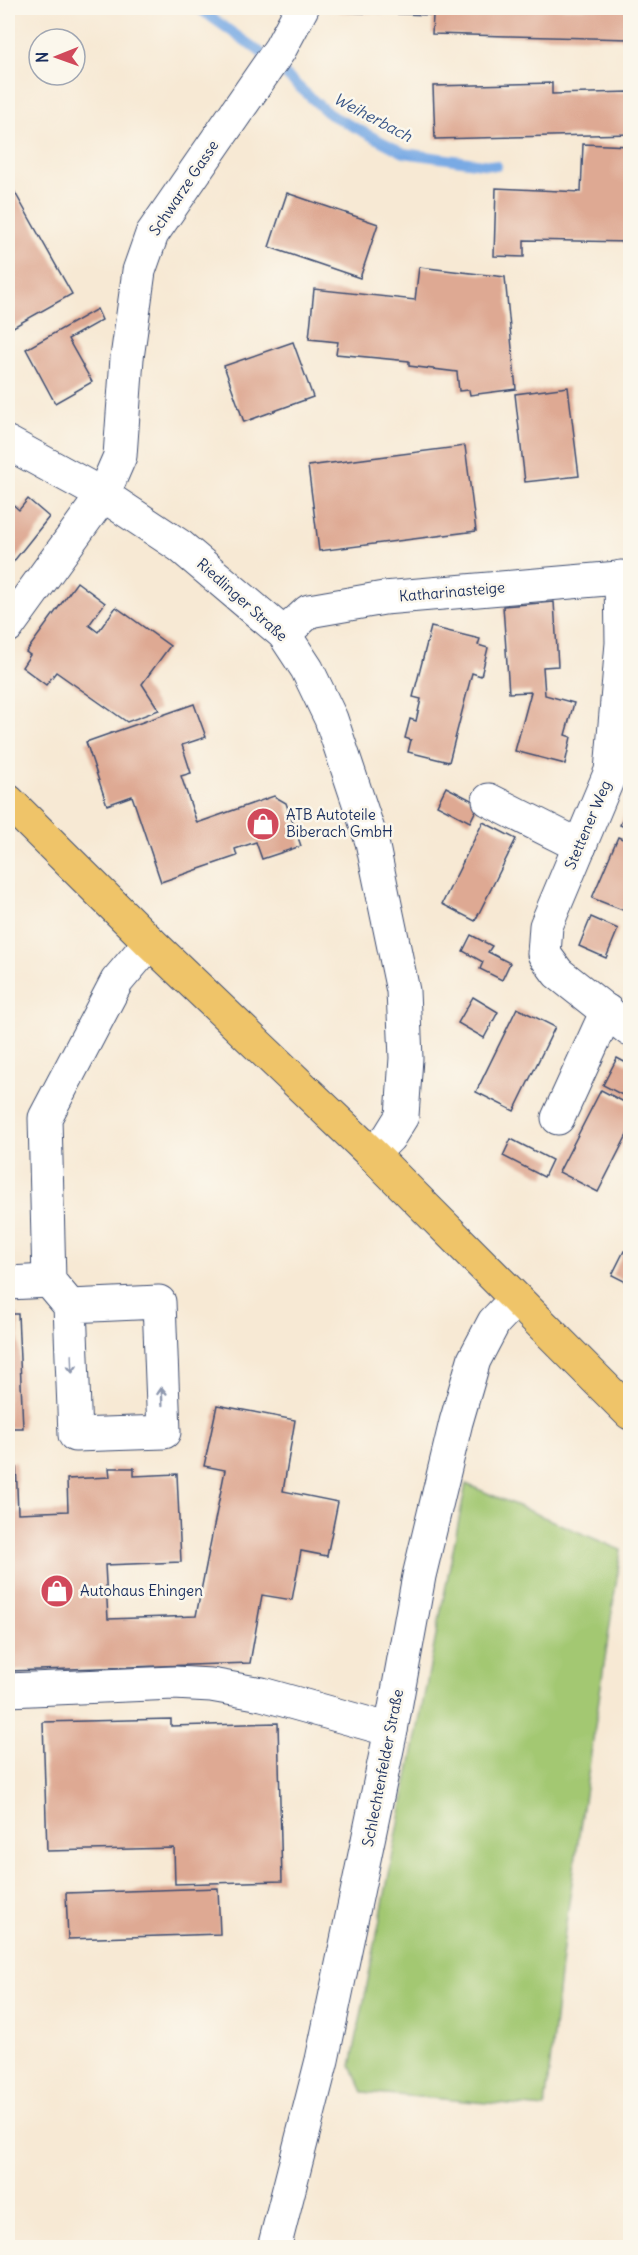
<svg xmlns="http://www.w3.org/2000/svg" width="638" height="2255" viewBox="0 0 638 2255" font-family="Delius,sans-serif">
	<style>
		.green { fill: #a3c872; stroke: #5f7c68; stroke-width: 1.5 }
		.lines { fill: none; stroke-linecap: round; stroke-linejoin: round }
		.stream { stroke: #79aae4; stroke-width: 10 }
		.building { fill: #dea993 }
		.minor-casing { stroke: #3c4b70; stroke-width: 35 }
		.major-casing { stroke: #3c4b70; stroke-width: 35 }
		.minor { stroke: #fff; stroke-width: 33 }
		.major { stroke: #efc469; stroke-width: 33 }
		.oneway { stroke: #8d97ae }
		.labels { text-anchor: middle; stroke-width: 5; stroke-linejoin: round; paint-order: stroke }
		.street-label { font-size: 15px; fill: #1b2f5e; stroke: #fbf7ec }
		.poi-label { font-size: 15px; fill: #1b2f5e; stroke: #fbf7ec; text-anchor: start }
		.water-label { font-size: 16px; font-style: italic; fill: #375486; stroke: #fbf7ec }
	</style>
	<rect width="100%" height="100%" fill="#fbf7ec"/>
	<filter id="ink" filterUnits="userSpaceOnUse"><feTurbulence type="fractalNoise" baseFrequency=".0167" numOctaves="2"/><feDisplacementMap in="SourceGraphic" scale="12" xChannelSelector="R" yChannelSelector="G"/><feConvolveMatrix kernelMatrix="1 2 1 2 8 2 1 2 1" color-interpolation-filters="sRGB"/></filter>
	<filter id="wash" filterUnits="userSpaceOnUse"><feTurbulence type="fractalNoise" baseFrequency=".008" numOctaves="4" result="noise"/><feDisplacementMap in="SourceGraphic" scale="24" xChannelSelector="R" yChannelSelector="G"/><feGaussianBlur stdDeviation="1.35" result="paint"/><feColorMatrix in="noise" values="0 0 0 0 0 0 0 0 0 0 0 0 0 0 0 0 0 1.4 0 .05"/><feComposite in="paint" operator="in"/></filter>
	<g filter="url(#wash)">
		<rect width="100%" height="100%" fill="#f7e9d4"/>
		<!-- green -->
		<path class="green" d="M 466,1484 L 621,1550 L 565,1930 L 545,2108 L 363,2092 L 351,2066 Z"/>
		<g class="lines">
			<!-- stream -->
			<path class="stream" d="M 198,8 L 259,51 L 329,114 L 404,153 L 497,166"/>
		</g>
		<g id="blocks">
			<!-- building -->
			<g class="building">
				<path d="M 339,8 L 630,8 L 630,39 L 432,34 L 433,15 L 339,12 Z"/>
				<path d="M 552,83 L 552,94 L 630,92 L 630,134 L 435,139 L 433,86 Z"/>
				<path d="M 583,144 L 630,146 L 630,242 L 524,240 L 524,257 L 494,256 L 496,188 L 581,192 Z"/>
				<path d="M 13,189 L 72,294 L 8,330 L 8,192 Z"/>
				<path d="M 287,193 L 378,224 L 360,278 L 269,247 Z"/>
				<path d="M 419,267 L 505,277 L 516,389 L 470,395 L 469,390 L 459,391 L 457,372 L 409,366 L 409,361 L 336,354 L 338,342 L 309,339 L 314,289 L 415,300 Z"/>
				<path d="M 97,309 L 102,320 L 68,339 L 92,382 L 55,403 L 26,349 Z"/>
				<path d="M 293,342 L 313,397 L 244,422 L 224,366 Z"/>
				<path d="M 568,387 L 579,476 L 525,482 L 515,394 Z"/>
				<path d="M 465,446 L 476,531 L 319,551 L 308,466 Z"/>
				<path d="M 28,499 L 49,517 L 10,566 L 8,564 L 8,500 L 19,510 Z"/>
				<path d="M 77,582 L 105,603 L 89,625 L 98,632 L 116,607 L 170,646 L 142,684 L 159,710 L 127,722 L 56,672 L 46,685 L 22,667 L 30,655 L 26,652 Z"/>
				<path d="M 554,602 L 558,666 L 543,667 L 545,695 L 574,703 L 565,735 L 571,737 L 565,764 L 515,751 L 531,692 L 509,693 L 503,606 Z"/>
				<path d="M 431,627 L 480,639 L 478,645 L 488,648 L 481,676 L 472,673 L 449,762 L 408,752 L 411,740 L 405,738 L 410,719 L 416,721 L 421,699 L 413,697 Z"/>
				<path d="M 194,704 L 206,737 L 182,745 L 191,773 L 181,776 L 197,823 L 274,796 L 286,803 L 301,846 L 262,859 L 256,842 L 235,849 L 237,856 L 161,882 L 132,796 L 107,805 L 86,742 Z"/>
				<path d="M 446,787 L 479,804 L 470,822 L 437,805 Z"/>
				<path d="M 630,801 L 630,829 L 620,825 Z"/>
				<path d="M 483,822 L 516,839 L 475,921 L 442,904 Z"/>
				<path d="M 618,837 L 630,842 L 630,913 L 592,898 Z"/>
				<path d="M 591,917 L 618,929 L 606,958 L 579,946 Z"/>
				<path d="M 471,935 L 492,946 L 488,952 L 510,963 L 502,980 L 480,969 L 483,962 L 463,951 Z"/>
				<path d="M 473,997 L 498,1012 L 484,1038 L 458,1023 Z"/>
				<path d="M 517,1008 L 555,1027 L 514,1111 L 476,1092 Z"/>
				<path d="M 617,1058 L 630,1065 L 629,1078 L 630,1079 L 630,1099 L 603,1085 Z"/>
				<path d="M 601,1090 L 630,1105 L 630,1129 L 598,1192 L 559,1172 Z"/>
				<path d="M 511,1139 L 552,1160 L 544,1177 L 503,1156 Z"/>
				<path d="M 624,1251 L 630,1254 L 630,1275 L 629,1275 L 626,1282 L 612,1275 Z"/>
				<path d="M 8,1314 L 18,1314 L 23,1428 L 8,1428 Z"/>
				<path d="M 217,1405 L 295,1420 L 283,1491 L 338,1502 L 327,1556 L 301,1551 L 292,1600 L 262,1595 L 250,1663 L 8,1671 L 8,1463 L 16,1462 L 18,1513 L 68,1511 L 67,1479 L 110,1477 L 109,1468 L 134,1468 L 134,1476 L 177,1474 L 181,1562 L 105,1565 L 108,1619 L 196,1616 L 225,1470 L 204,1466 Z"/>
				<path d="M 171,1719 L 171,1726 L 278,1723 L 282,1881 L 175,1884 L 174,1848 L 47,1851 L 43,1722 Z"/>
				<path d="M 218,1888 L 220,1934 L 68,1939 L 66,1893 Z"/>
			</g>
		</g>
	</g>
	<g filter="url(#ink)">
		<use href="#blocks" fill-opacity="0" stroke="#3c4b70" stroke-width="1.5"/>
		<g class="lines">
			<!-- minor casing -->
			<g class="minor-casing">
				<g id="minor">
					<path d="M 8,443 L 103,495 L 180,546 L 284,634 L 307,669 L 331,719 L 372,842 L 403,991 L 406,1058 L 402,1116 L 389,1137 L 372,1154"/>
					<path d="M 621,577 L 622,643 L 611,771 L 546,926 L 544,954 L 558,973 L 630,1030"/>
					<path d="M 8,626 L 103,495 L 120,456 L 127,358 L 139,271 L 152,234 L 280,49 L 302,8"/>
					<path d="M 284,634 L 309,611 L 384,598 L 630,577"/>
					<path d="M 489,800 L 580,846"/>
					<path d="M 558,1118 L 607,1011"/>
					<path d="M 8,1283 L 49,1281"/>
					<path d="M 70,1306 L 159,1302 L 164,1432 L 75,1435 L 70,1306 L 49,1281 L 45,1118 L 117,981 L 150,942"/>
					<path d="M 8,1690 L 174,1683 L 211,1685 L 262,1694 L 391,1730"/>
					<path d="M 274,2248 L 322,2060 L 391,1730 L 419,1576 L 456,1422 L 474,1360 L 494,1322 L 515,1300"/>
				</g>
			</g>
			<!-- major casing -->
			<g class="major-casing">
				<path id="major" d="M 8,801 L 150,942 L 372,1154 L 630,1413"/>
			</g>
			<!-- minor -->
			<use href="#minor" class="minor"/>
			<!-- major -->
			<use href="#major" class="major"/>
		</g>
		<!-- one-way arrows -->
		<defs><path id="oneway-shaft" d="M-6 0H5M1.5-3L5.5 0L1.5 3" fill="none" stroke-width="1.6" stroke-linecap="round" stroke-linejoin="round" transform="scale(1.5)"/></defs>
		<g class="oneway">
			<use href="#oneway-shaft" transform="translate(72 1364) rotate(88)"/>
			<use href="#oneway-shaft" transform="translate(162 1396) rotate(-92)"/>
		</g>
	</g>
	<!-- icons -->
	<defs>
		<g id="shop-disc" transform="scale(1.725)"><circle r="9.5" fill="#d1495b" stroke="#fbf7ec"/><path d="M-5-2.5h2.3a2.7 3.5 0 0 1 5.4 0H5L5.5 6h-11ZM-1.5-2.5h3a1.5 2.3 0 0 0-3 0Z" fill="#fff"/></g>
	</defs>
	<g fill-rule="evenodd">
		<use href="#shop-disc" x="263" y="824"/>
		<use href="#shop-disc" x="57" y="1591"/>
	</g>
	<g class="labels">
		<!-- street labels -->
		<g class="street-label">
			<text transform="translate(184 188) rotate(-56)" y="5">Schwarze Gasse</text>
			<text transform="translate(452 592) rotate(-5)" y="5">Katharinasteige</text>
			<text transform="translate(242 600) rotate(42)" y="5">Riedlinger Straße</text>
			<text transform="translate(588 825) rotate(-67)" y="5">Stettener Weg</text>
			<text transform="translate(383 1768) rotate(-79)" y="5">Schlechtenfelder Straße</text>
		</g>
		<!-- poi labels -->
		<g class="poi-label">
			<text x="286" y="820">ATB Autoteile<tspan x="286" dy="17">Biberach GmbH</tspan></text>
			<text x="80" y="1596">Autohaus Ehingen</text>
		</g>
		<!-- water labels -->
		<g class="water-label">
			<text transform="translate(373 117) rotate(28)" y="6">Weiherbach</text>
		</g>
	</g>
	<!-- margin -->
	<rect width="638" height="2255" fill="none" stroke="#fbf7ec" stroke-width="30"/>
	<!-- north arrow -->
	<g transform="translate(57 57) rotate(269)"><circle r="28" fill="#fbf7ec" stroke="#a1a7b3" stroke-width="1.5"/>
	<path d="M0-4.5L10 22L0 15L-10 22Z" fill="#d1495b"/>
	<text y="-9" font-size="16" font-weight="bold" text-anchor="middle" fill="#1b2f5e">N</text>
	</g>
</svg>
